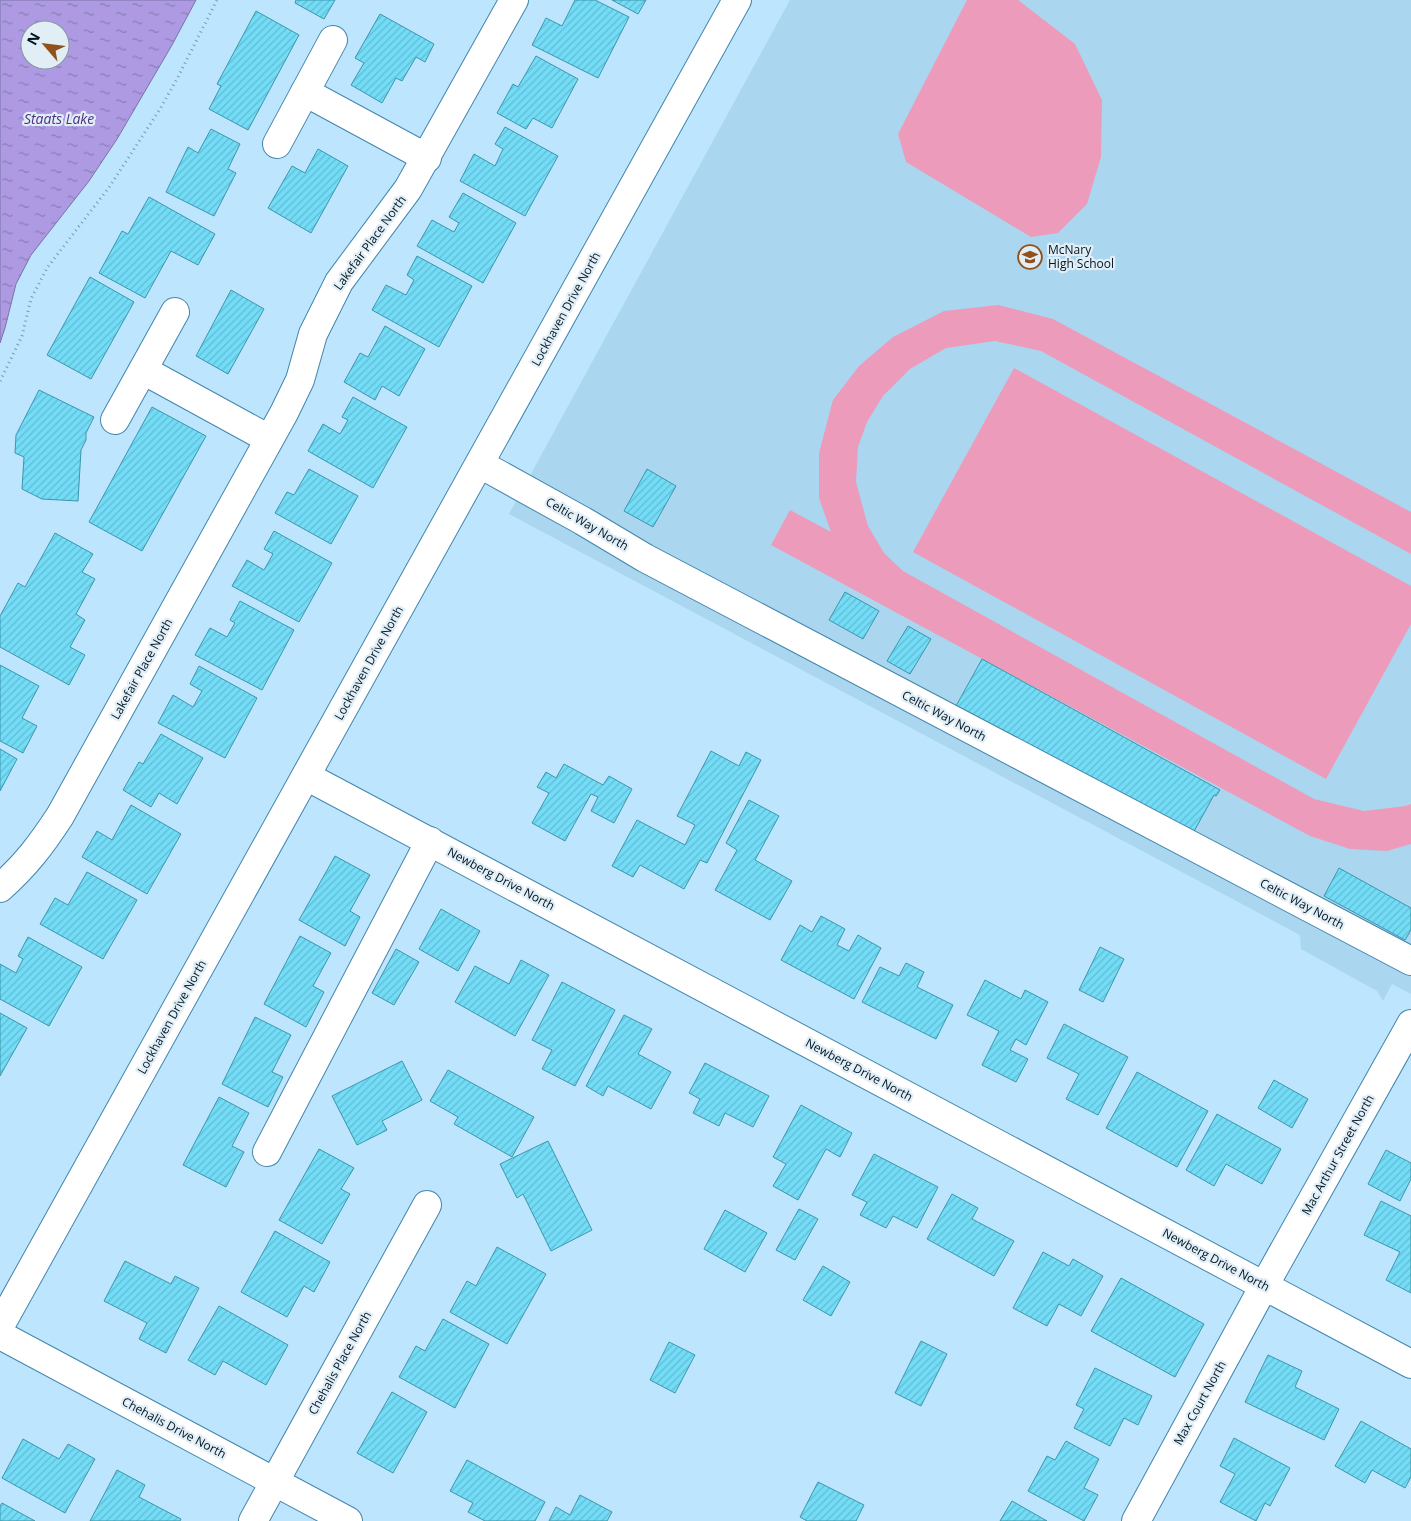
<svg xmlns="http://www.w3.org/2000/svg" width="1411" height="1521" viewBox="0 0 1411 1521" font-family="'Open Sans',sans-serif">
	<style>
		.built { fill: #aad6f0 }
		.grass { fill: #ec9cba }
		.water { fill: url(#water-ripples); stroke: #7972a9; fill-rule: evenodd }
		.building { fill: url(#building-hatch); stroke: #3b96ab }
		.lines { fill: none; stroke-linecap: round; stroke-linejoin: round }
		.minor-casing { stroke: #4286ac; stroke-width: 30 }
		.path { stroke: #799aaf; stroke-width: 3; stroke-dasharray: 1 4; stroke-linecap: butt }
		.minor { stroke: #fff; stroke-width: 28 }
		.labels { text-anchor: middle; stroke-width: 4.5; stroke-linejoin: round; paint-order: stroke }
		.street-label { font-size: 12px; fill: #001524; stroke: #e1eef6 }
		.poi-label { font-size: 12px; fill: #001524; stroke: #e1eef6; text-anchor: start }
		.water-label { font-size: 14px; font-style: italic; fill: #4e3184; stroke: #e1eef6 }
	</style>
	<defs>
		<pattern id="water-ripples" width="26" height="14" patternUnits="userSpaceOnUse" patternTransform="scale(1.25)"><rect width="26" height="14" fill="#ad9ae2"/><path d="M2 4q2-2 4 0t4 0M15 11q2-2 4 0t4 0" fill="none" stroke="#8a7cb7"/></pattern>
		<pattern id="building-hatch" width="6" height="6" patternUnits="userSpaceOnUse" patternTransform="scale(1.25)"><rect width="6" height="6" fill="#73dcf6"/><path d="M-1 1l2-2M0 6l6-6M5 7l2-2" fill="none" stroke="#62bcd3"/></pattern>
	</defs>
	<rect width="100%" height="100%" fill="#bde5fe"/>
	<!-- built -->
	<path class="built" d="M 790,0 L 1411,0 L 1411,994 L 1392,984 L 1383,1001 L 1377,991 L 1301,949 L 1300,935 L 509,514 Z"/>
	<!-- grass -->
	<g class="grass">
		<path d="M 967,0 L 1018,0 L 1075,44 L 1102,100 L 1101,157 L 1087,204 L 1058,233 L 1031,237 L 906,162 L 898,134 Z"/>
		<path d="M 998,305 L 1053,319 L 1411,512 L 1411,554 L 1041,351 L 995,341 L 946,348 L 910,369 L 883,396 L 867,422 L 858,447 L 856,482 L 868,526 L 884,553 L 903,571 L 1314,799 L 1364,811 L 1406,806 L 1411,804 L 1411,844 L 1387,851 L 1350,849 L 1310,836 L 771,545 L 790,510 L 831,532 L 819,498 L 819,453 L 833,400 L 859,366 L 893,337 L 944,311 Z"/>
		<path d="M 1014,368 L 1411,586 L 1411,624 L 1326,779 L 913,552 Z"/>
	</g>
	<!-- water -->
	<path class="water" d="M 0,0 L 196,0 L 172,45 L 117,139 L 89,181 L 31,255 L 16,284 L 5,328 L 0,343 ZM 30,30 L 60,30 L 60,60 L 30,60 Z"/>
	<!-- building -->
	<g class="building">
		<path d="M 296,0 L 335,0 L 324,19 L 295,3 Z"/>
		<path d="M 575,0 L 595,0 L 629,17 L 598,78 L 532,45 L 546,18 L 562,26 Z"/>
		<path d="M 612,0 L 646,0 L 638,14 Z"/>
		<path d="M 256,11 L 299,35 L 248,130 L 209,109 L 221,86 L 217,84 Z"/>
		<path d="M 380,14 L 434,44 L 425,62 L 416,57 L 402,81 L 396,78 L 382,103 L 351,85 L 364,63 L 355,58 Z"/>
		<path d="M 536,56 L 578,79 L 552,128 L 533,118 L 526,129 L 497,113 L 513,84 L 518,87 Z"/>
		<path d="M 505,127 L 558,156 L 525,216 L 460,181 L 474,154 L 495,166 L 503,149 L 495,144 Z"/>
		<path d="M 211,129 L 240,144 L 228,169 L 236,173 L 214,216 L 166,192 L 188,147 L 198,153 Z"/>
		<path d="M 318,149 L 348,166 L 311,233 L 268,208 L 292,166 L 305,173 Z"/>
		<path d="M 463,193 L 516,223 L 483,283 L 417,246 L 432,220 L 454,232 L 459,223 L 449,217 Z"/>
		<path d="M 149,197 L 215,234 L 198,265 L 171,251 L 145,298 L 99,273 L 122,231 L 128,234 Z"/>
		<path d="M 417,256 L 472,286 L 439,347 L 372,310 L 386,285 L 406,295 L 414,280 L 407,275 Z"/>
		<path d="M 90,277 L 134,302 L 91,379 L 47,355 Z"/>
		<path d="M 231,290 L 264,309 L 228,374 L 196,356 Z"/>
		<path d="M 385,326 L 425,349 L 399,396 L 382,386 L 375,400 L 344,382 L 360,353 L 368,357 Z"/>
		<path d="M 39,390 L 94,417 L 86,433 L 86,440 L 81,450 L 78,501 L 42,499 L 22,489 L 24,457 L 15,453 L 16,435 Z"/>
		<path d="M 353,397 L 407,427 L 373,488 L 308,451 L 323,424 L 340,434 L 348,420 L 342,417 Z"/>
		<path d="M 152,407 L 206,436 L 142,551 L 89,522 Z"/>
		<path d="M 309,469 L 358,496 L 331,544 L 275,513 L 287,492 L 294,495 Z"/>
		<path d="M 647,469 L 676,486 L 653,527 L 624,511 Z"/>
		<path d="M 274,531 L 332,563 L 299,622 L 232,586 L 247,560 L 264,570 L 273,554 L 264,549 Z"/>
		<path d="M 55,533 L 93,554 L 82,572 L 95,579 L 76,614 L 85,620 L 70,647 L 85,655 L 69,685 L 0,647 L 0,616 L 18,583 L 25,587 Z"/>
		<path d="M 845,592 L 879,611 L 863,639 L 829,620 Z"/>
		<path d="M 240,601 L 294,630 L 262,690 L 195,655 L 210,628 L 227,637 L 235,623 L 230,620 Z"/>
		<path d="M 908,626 L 931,639 L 910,674 L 887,661 Z"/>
		<path d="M 982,659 L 1220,790 L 1216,796 L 1214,795 L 1192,835 L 956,706 Z"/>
		<path d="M 0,665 L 39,686 L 22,718 L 37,726 L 23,753 L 0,741 Z"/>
		<path d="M 199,666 L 257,698 L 225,758 L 158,723 L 173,695 L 193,707 L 202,691 L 190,684 Z"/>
		<path d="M 161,734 L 203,758 L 177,804 L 159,793 L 151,807 L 123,790 L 139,762 L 143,764 Z"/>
		<path d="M 0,749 L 17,759 L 0,791 Z"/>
		<path d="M 711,751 L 739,766 L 746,752 L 761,760 L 707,863 L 700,860 L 684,889 L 640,865 L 633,877 L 612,866 L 637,820 L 685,845 L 695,825 L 677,816 Z"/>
		<path d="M 564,764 L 603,785 L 609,776 L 632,789 L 614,823 L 591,811 L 598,797 L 591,794 L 565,841 L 532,823 L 549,793 L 537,787 L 546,772 L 556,778 Z"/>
		<path d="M 749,800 L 779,816 L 755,860 L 792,881 L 770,920 L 715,890 L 737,850 L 726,843 Z"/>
		<path d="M 131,805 L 181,834 L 147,894 L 82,857 L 97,831 L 112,840 Z"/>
		<path d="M 335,856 L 370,875 L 350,911 L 360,917 L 345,946 L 299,920 Z"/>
		<path d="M 1339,868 L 1411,908 L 1411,930 L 1405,940 L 1324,896 Z"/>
		<path d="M 87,872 L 137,900 L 103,959 L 40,924 L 55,898 L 68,905 Z"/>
		<path d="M 441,909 L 480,931 L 458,971 L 419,949 Z"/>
		<path d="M 821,916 L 845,929 L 837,945 L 849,951 L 858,935 L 881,948 L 854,999 L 781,960 L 800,925 L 812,932 Z"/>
		<path d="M 300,936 L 331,953 L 313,986 L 324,992 L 306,1027 L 264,1004 Z"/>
		<path d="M 28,937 L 82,967 L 49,1026 L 0,999 L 0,964 L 16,973 L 23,959 L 18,956 Z"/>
		<path d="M 1100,947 L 1124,959 L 1103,1002 L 1079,990 Z"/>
		<path d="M 396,949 L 419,962 L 394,1005 L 372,993 Z"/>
		<path d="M 521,960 L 549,975 L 515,1036 L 455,1002 L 475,966 L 509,984 Z"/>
		<path d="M 906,963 L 924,972 L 917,987 L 953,1005 L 936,1039 L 862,1002 L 880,967 L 899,976 Z"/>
		<path d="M 985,980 L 1021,999 L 1025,990 L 1048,1002 L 1026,1045 L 1016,1039 L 1010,1050 L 1028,1059 L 1016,1082 L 982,1065 L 999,1031 L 967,1015 Z"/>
		<path d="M 562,982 L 615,1010 L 575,1086 L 542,1069 L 552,1050 L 532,1040 Z"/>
		<path d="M 0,1013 L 27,1028 L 0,1076 Z"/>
		<path d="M 624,1015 L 652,1029 L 638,1054 L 671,1072 L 651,1109 L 608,1086 L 603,1096 L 586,1086 Z"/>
		<path d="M 255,1017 L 291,1035 L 272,1072 L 283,1077 L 268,1107 L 222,1084 Z"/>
		<path d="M 1064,1024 L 1128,1057 L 1098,1115 L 1066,1099 L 1079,1074 L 1047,1058 Z"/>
		<path d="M 402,1061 L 422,1100 L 382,1121 L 387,1130 L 357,1145 L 332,1096 Z"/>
		<path d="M 705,1063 L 769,1096 L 753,1127 L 725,1113 L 719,1126 L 693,1113 L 700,1099 L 689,1093 Z"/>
		<path d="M 448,1070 L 534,1117 L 512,1157 L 454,1124 L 458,1117 L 430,1101 Z"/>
		<path d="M 1137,1072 L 1208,1111 L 1177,1167 L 1106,1128 Z"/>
		<path d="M 1274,1080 L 1308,1099 L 1292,1128 L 1258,1108 Z"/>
		<path d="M 219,1097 L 249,1113 L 232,1146 L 244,1152 L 226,1187 L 183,1165 Z"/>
		<path d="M 801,1105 L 852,1133 L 840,1157 L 826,1149 L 798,1200 L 773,1186 L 786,1164 L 773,1157 Z"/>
		<path d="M 1217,1114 L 1281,1149 L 1262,1184 L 1226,1164 L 1214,1186 L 1186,1170 Z"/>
		<path d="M 548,1141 L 592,1230 L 551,1251 L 523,1194 L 517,1198 L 500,1164 Z"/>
		<path d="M 319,1149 L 354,1168 L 341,1189 L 350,1194 L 322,1244 L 279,1220 Z"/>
		<path d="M 1386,1150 L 1411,1163 L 1411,1179 L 1400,1201 L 1368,1184 Z"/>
		<path d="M 874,1154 L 938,1187 L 917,1228 L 893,1216 L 886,1228 L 860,1215 L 867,1202 L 852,1195 Z"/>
		<path d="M 952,1194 L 978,1208 L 972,1219 L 1014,1241 L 994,1276 L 927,1239 Z"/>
		<path d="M 1381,1201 L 1411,1216 L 1411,1293 L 1386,1280 L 1400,1252 L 1364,1235 Z"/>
		<path d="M 799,1209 L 818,1219 L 795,1260 L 776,1250 Z"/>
		<path d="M 725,1210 L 767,1233 L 745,1272 L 704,1249 Z"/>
		<path d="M 275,1231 L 330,1262 L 314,1292 L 304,1286 L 287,1317 L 241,1292 Z"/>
		<path d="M 497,1247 L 546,1274 L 507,1344 L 450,1312 L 467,1281 L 476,1286 Z"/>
		<path d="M 1043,1252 L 1069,1266 L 1073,1259 L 1103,1276 L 1081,1316 L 1059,1304 L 1047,1326 L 1013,1308 Z"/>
		<path d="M 125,1261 L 171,1284 L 175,1276 L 199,1288 L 166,1353 L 139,1339 L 147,1323 L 104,1301 Z"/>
		<path d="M 823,1266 L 850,1282 L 831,1316 L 803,1300 Z"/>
		<path d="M 1121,1278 L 1204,1324 L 1175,1377 L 1091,1331 Z"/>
		<path d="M 219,1306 L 288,1345 L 266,1385 L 223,1361 L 215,1375 L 188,1360 Z"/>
		<path d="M 443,1319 L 489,1344 L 455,1408 L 399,1377 L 416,1346 L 425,1351 Z"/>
		<path d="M 921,1341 L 947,1354 L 921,1406 L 895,1393 Z"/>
		<path d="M 669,1342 L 695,1355 L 675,1393 L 650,1380 Z"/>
		<path d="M 1268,1355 L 1302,1371 L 1295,1387 L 1339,1409 L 1324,1440 L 1245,1402 Z"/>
		<path d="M 1095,1368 L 1152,1396 L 1138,1425 L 1124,1418 L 1110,1446 L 1074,1428 L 1084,1409 L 1076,1405 Z"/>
		<path d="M 392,1392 L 427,1412 L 393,1473 L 357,1453 Z"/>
		<path d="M 1361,1421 L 1411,1449 L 1411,1477 L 1405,1488 L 1372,1470 L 1365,1483 L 1335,1466 Z"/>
		<path d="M 1234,1438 L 1290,1468 L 1270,1506 L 1265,1503 L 1256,1521 L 1220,1502 L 1235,1474 L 1220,1466 Z"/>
		<path d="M 23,1439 L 59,1459 L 68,1444 L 95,1459 L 65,1513 L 2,1478 Z"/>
		<path d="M 1066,1441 L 1099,1459 L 1084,1488 L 1098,1495 L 1084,1521 L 1028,1491 L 1047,1456 L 1055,1460 Z"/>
		<path d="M 467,1460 L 545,1502 L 535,1521 L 485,1521 L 468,1512 L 473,1503 L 450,1491 Z"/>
		<path d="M 117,1470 L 145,1485 L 139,1497 L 181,1519 L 180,1521 L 90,1521 Z"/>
		<path d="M 818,1482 L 864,1505 L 856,1521 L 807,1521 L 800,1517 Z"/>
		<path d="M 580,1495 L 612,1512 L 607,1521 L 549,1521 L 556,1507 L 570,1515 Z"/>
		<path d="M 1012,1501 L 1047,1521 L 1000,1521 Z"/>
		<path d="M 2,1503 L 35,1521 L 0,1521 L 0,1506 Z"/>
	</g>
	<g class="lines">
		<!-- minor casing -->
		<g class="minor-casing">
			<g id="minor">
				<path d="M 305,92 L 427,158"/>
				<path d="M 277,144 L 333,40"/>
				<path d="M 143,370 L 269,439"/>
				<path d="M 115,420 L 175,312"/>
				<path d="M 480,464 L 583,521 L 645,558 L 1411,961"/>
				<path d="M 306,776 L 1411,1364"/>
				<path d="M 0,888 C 26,865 41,845 60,816 L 284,413 L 300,380 L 313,334 L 339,282 L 408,189 L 514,0"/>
				<path d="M 267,1152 L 430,841"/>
				<path d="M 0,1326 L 737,0"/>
				<path d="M 0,1335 L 348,1521"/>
				<path d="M 253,1521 L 427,1205"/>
				<path d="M 1136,1521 L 1264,1286 L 1411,1024"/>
			</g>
		</g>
		<!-- path -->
		<path class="path" d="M 0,381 L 22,336 L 31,299 L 47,268 L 110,186 L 160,109 L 178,77 L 217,0"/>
		<!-- minor -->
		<use href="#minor" class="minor"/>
	</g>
	<!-- icons -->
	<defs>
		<g id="school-ring" transform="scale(1.25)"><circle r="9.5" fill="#e1eef6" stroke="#91511b" stroke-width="1.5"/><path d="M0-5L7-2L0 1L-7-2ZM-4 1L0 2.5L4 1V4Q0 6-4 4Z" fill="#91511b"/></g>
	</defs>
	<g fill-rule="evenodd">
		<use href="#school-ring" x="1030" y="257"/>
	</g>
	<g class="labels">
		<!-- street labels -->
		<g class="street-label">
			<text transform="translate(370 243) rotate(-54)" y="4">Lakefair Place North</text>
			<text transform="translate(566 309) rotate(-61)" y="4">Lockhaven Drive North</text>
			<text transform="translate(587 524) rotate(30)" y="4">Celtic Way North</text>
			<text transform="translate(369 663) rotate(-61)" y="4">Lockhaven Drive North</text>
			<text transform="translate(142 669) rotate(-61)" y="4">Lakefair Place North</text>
			<text transform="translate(944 716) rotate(28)" y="4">Celtic Way North</text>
			<text transform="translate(501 879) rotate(28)" y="4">Newberg Drive North</text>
			<text transform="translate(1302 904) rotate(28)" y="4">Celtic Way North</text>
			<text transform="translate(172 1017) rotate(-61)" y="4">Lockhaven Drive North</text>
			<text transform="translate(859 1070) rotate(28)" y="4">Newberg Drive North</text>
			<text transform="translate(1338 1155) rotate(-61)" y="4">Mac Arthur Street North</text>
			<text transform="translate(1216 1260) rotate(28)" y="4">Newberg Drive North</text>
			<text transform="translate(340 1363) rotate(-61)" y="4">Chehalis Place North</text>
			<text transform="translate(1200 1403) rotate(-61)" y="4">Max Court North</text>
			<text transform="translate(174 1428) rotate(28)" y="4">Chehalis Drive North</text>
		</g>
		<!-- poi labels -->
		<g class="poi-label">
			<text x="1048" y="254">McNary<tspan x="1048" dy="14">High School</tspan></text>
		</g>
		<!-- water labels -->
		<g class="water-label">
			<text x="59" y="124">Staats Lake</text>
		</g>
	</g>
	<!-- north arrow -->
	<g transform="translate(45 45) rotate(298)"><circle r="24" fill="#e1eef6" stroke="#8797a2"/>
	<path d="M0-4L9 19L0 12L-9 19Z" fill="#91511b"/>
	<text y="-8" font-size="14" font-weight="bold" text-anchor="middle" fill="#001524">N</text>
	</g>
</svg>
